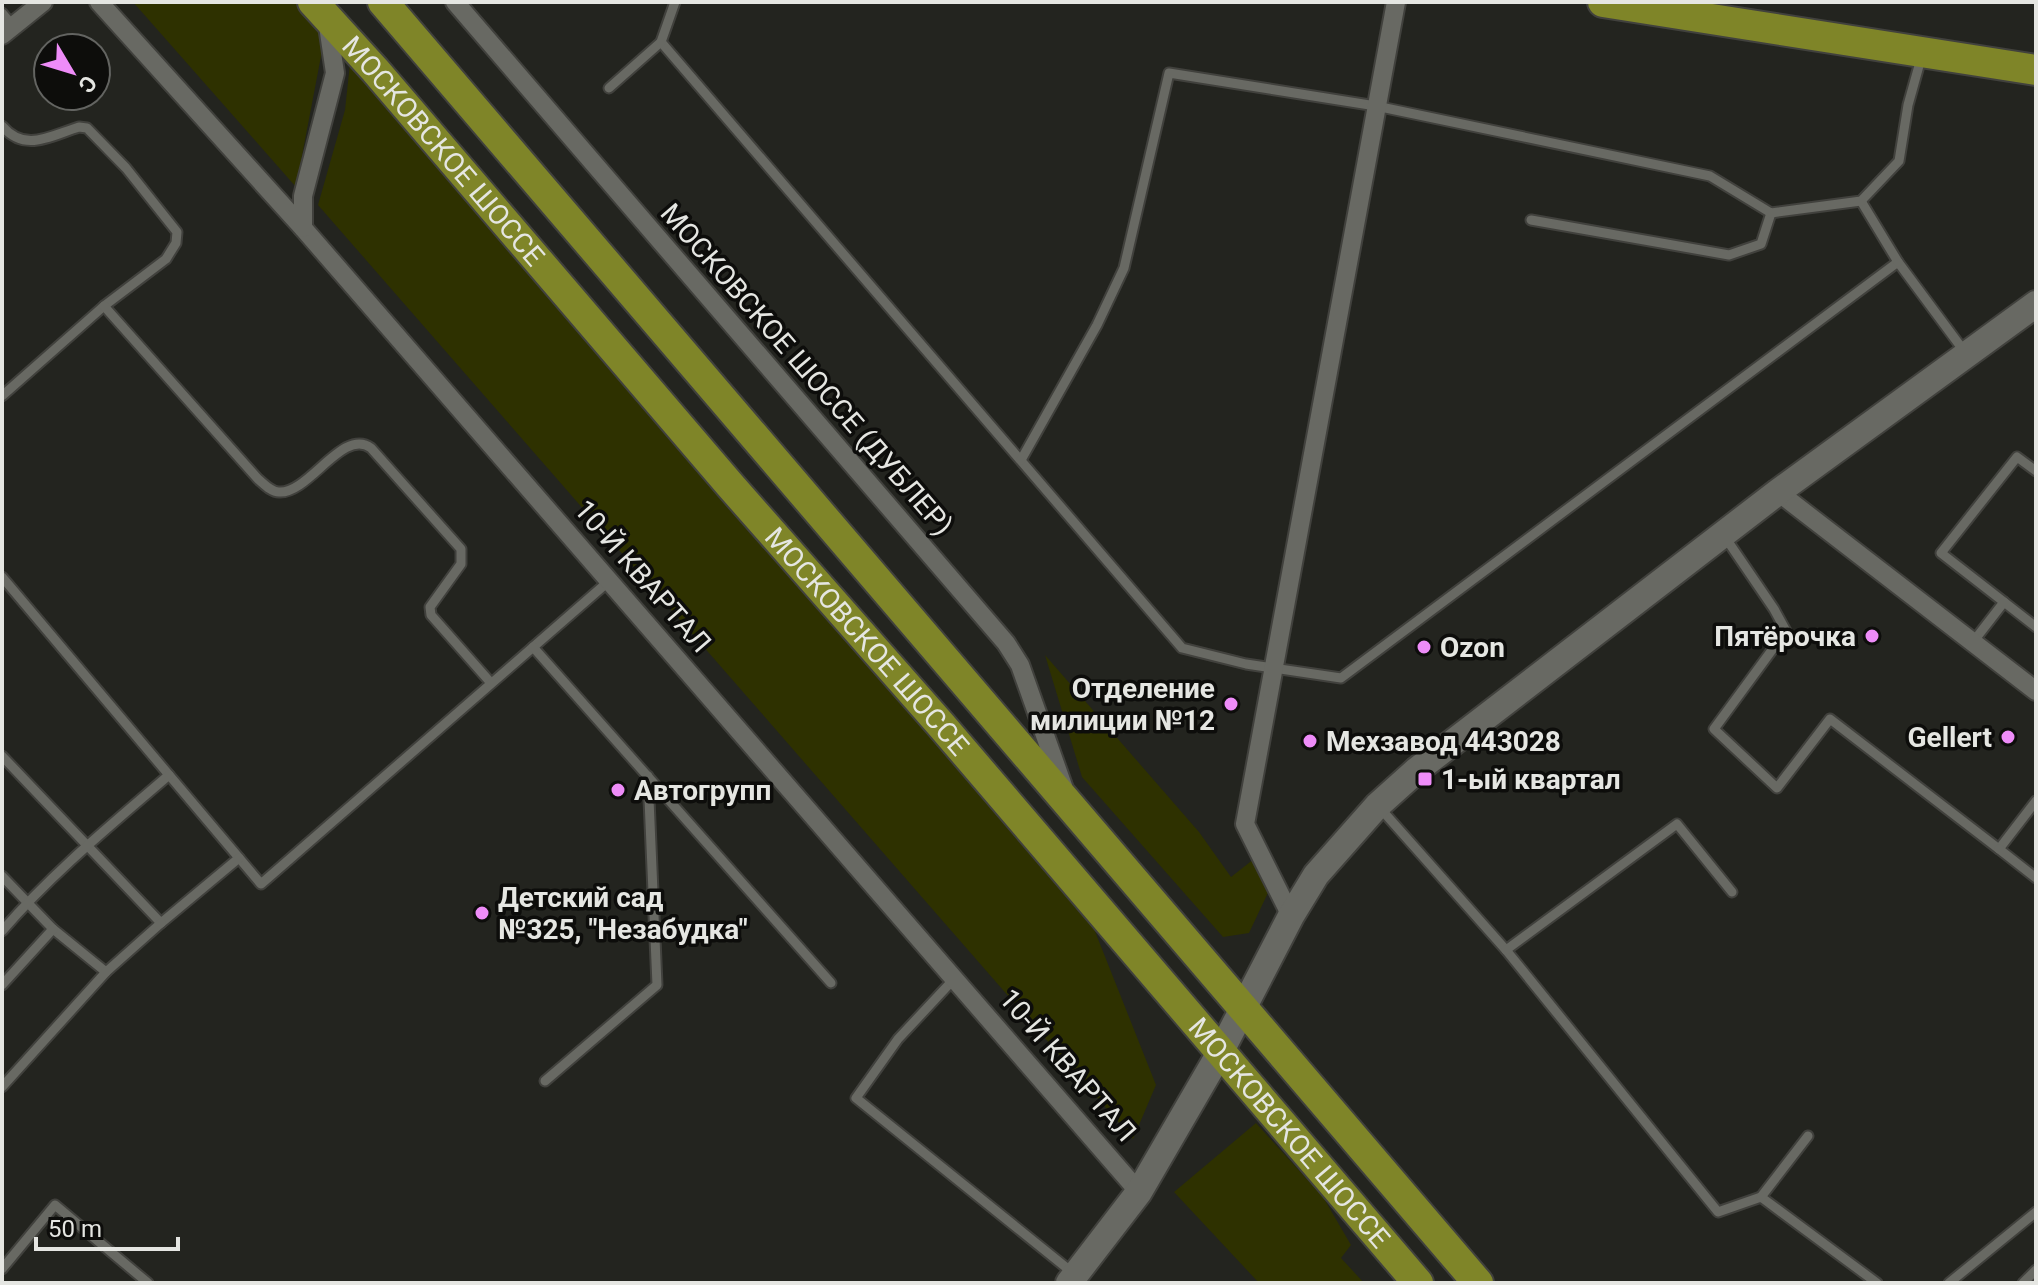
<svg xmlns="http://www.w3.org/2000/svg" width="2038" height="1285" viewBox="0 0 2038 1285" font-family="Roboto,sans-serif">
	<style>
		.green { fill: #2e3100 }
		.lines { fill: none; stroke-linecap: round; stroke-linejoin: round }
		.lane-casing { stroke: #41413d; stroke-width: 13 }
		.street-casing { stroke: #41413d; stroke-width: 22 }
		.secondary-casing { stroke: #41413d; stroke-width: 30 }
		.primary-casing { stroke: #41413d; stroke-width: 34 }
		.lane { stroke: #686963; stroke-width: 9 }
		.street { stroke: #686963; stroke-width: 18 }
		.secondary { stroke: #686963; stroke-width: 26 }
		.primary { stroke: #7f8528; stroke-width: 30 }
		.poi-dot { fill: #ee8cf8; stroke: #0d0d0b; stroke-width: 3 }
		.labels { text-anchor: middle; stroke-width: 7; stroke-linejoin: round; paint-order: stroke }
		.street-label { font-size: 28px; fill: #e5e6e2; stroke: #0d0d0b }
		.poi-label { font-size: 28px; font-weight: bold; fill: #e5e6e2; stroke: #0d0d0b; text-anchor: start }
	</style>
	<rect width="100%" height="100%" fill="#23241f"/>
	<!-- green -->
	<g class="green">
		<path d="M 133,2 L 313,2 L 322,51 L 296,187 Z"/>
		<path d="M 352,45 L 1075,881 L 1156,1085 L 1133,1139 L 318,205 L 345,110 Z"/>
		<path d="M 1045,655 L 1199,832 L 1231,877 L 1259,855 L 1273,882 L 1249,933 L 1223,937 L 1082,777 Z"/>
		<path d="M 1256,1123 L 1323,1197 L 1351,1245 L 1341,1258 L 1364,1283 L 1259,1283 L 1174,1192 Z"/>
	</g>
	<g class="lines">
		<!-- lane casing -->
		<g class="lane-casing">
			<g id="lane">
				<path d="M 2,13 L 13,26"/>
				<path d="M 661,42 L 1182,648 L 1246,664 L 1341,678 L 1898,262 L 1964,351"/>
				<path d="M 609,88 L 661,42 L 675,2"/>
				<path d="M 2,126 C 25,153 50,136 79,127 L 87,128 L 126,168 L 177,232 L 176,243 L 166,259 L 104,306 L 2,396"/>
				<path d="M 1861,201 L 1898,262"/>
				<path d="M 1531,220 L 1729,255 L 1761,244 L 1771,213"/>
				<path d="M 104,306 L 258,479 C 264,484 271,492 279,492 C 309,494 343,427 371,448 L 461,549 L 461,564 L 430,607 L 431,615 L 491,683"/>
				<path d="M 1021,460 L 1097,325 L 1124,268 L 1169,73 L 1376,106 L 1710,176 L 1771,213 L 1861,201 L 1899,161 L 1908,105 L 1922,55"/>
				<path d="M 1725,537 L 1774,609 L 1786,631 L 1714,729 L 1777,788 L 1830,719 L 1999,849 L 2036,801"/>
				<path d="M 2,577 L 261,884 L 609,581"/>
				<path d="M 2004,602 L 1941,553 L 2017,457 L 2036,471"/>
				<path d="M 1973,642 L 2004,602 L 2036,627"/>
				<path d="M 533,647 L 831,983"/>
				<path d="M 2,756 L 161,923 L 239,858"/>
				<path d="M 1380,808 L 1506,950 L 1718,1212 L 1761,1197 L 1877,1283"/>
				<path d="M 1999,849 L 2036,878"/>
				<path d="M 2,876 L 53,929 L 106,972"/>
				<path d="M 2,931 C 52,873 111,825 169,775"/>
				<path d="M 1506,950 L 1677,824 L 1732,892"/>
				<path d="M 954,979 L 898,1039 L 856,1098 L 1073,1273"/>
				<path d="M 2,985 L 53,929"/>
				<path d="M 545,1081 L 657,985 L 648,776"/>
				<path d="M 2,1087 L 106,972 L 161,923"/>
				<path d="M 1761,1197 L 1808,1136"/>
				<path d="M 2,1269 L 55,1205 L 148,1283"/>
				<path d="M 1949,1283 L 2036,1212"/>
				<path d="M 2023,1283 L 2036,1270"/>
			</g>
		</g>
		<!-- street casing -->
		<g class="street-casing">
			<g id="street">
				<path d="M 99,2 L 303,228 L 1139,1192"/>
				<path d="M 455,2 L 1006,643 L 1020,665 L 1063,786"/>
				<path d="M 2,35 L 43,2"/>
				<path d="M 303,228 L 303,196 L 335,73 L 327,19"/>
				<path d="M 1778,492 L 2036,691"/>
				<path d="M 1291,916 L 1245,824 L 1396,2"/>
			</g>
		</g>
		<!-- secondary casing -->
		<g class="secondary-casing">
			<path id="secondary" d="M 1069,1283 L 1139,1192 L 1221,1051 L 1291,916 L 1316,875 L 1377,806 L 1417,770 L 1778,492 L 2036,304"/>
		</g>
		<!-- primary casing -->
		<g class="primary-casing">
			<g id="primary">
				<path id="s1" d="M 313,2 L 375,70 L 730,485 L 942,726 L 1418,1283"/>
				<path d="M 383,2 L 1478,1283"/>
				<path d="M 1603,2 L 2036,70"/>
			</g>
		</g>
		<!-- lane -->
		<use href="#lane" class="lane"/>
		<!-- street -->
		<use href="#street" class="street"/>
		<!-- secondary -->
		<use href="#secondary" class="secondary"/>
		<!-- primary -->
		<use href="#primary" class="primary"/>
	</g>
	<!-- markers -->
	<g class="poi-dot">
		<circle cx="1872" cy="636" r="8"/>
		<circle cx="1424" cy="647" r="8"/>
		<circle cx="1231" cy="704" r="8"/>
		<circle cx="2008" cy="737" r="8"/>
		<circle cx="1310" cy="741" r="8"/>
		<rect x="1417" y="771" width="16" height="16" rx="4"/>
		<circle cx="618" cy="790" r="8"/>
		<circle cx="482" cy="913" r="8"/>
	</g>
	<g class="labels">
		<!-- street labels -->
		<g class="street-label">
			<text dy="10" stroke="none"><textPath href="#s1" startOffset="198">МОСКОВСКОЕ ШОССЕ</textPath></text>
			<text transform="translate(807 369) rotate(49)" y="10">МОСКОВСКОЕ ШОССЕ (ДУБЛЕР)</text>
			<text transform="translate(643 576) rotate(49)" y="10">10-Й КВАРТАЛ</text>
			<text dy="10" stroke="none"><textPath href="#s1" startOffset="846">МОСКОВСКОЕ ШОССЕ</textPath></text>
			<text transform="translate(1068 1065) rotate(49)" y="10">10-Й КВАРТАЛ</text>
			<text dy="10" stroke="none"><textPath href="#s1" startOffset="1494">МОСКОВСКОЕ ШОССЕ</textPath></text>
		</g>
		<!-- poi labels -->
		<g class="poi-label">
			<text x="1856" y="646" text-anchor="end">Пятёрочка</text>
			<text x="1440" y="657">Ozon</text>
			<text x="1215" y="698" text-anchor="end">Отделение<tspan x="1215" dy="32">милиции №12</tspan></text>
			<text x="1992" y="747" text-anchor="end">Gellert</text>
			<text x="1326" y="751">Мехзавод 443028</text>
			<text x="1441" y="789">1-ый квартал</text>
			<text x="634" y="800">Автогрупп</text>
			<text x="498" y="907">Детский сад<tspan x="498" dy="32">№325, "Незабудка"</tspan></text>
		</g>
	</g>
	<!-- border -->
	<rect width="2038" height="1285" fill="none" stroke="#e5e6e2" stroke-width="8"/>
	<!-- north arrow -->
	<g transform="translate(72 72) rotate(128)"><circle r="38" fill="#0d0d0b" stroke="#636461" stroke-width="2"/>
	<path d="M0-6L14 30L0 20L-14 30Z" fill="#ee8cf8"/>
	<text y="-12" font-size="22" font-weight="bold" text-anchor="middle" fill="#e5e6e2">С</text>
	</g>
	<!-- scale -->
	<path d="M36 1237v12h142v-12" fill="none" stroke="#e5e6e2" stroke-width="4"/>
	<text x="48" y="1237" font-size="24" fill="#e5e6e2" stroke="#0d0d0b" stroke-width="6" paint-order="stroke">50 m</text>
</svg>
